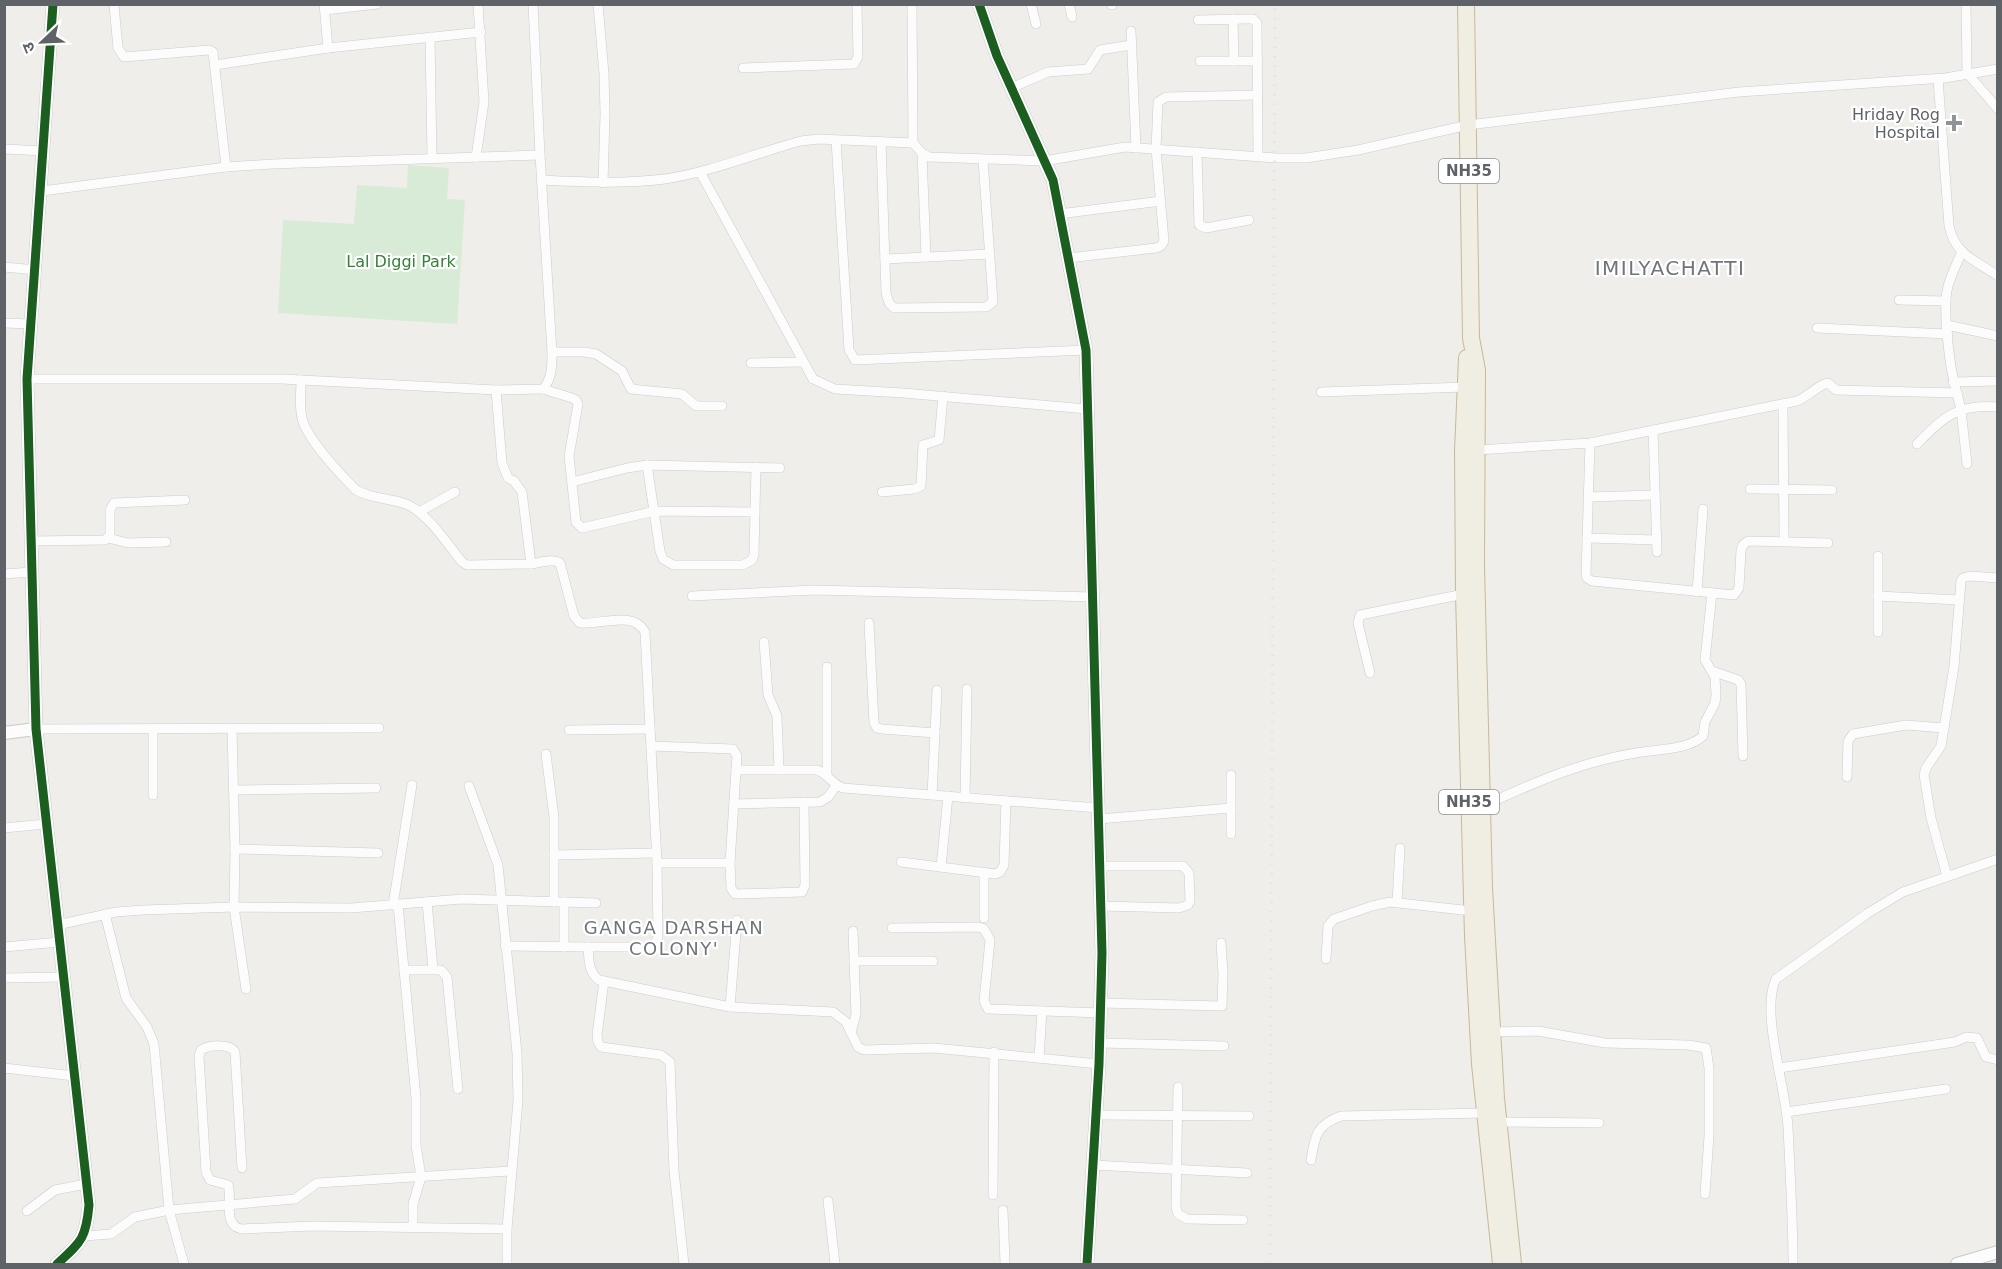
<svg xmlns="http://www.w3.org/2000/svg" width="2002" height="1269" viewBox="0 0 2002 1269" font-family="'DejaVu Sans','Noto Sans Devanagari',sans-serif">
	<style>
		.park { fill: #d8ebd6 }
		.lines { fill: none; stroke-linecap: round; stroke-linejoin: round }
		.street-casing { stroke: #cbcccc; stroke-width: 10 }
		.secondary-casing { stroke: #cacacb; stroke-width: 14 }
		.highway-casing { stroke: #c8b996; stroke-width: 18 }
		.street { stroke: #fdfcfc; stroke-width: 9 }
		.secondary { stroke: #fdfcfc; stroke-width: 12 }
		.highway { stroke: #f0ede3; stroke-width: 16 }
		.rail { stroke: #e4e4e4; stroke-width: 3; stroke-dasharray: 1.5 8; stroke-linecap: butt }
		.cycleway-casing { stroke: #fff; stroke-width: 13 }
		.cycleway { stroke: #1b5e20; stroke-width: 9 }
		.poi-dot { fill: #919496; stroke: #fff; stroke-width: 2 }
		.labels { text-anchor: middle; stroke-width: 4.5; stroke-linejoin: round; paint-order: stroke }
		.shield { fill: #fff; stroke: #8f9295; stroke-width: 1.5 }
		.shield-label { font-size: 15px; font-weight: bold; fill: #5f6368 }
		.poi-label { font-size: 16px; fill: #5f6368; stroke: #fff; text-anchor: end }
		.park-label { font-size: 16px; fill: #348238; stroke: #fff }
		.neighbourhood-label { font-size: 18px; letter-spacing: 1.5px; fill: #70757a; stroke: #fff }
		.quarter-label { font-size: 20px; letter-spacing: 1.5px; fill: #70757a; stroke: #fff }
	</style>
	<rect width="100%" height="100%" fill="#efeeea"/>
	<!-- park -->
	<path class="park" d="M 408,165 L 449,168 L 447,199 L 465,200 L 457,324 L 278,313 L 283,220 L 354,224 L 357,185 L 407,188 Z"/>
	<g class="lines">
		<!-- street casing -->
		<g class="street-casing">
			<g id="street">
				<path d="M 324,4 L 328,48 L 481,32"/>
				<path d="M 598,4 L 604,74 L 605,114 L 603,183"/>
				<path d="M 1031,4 L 1036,24"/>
				<path d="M 1069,4 L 1072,17"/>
				<path d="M 1111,4 L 1112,5"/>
				<path d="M 1966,4 L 1967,73 L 1998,109"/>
				<path d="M 114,5 L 118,48 L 124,57 L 209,50 L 213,52 L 226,167"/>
				<path d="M 325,10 L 377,4"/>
				<path d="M 1233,19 L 1234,61"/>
				<path d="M 1198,20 L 1248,19 L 1253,19 L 1257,23 L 1258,156"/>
				<path d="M 1131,31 L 1136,148"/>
				<path d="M 430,37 L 432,159"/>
				<path d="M 1200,61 L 1258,61"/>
				<path d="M 215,65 L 328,48"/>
				<path d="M 743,68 L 854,64 L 858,57 L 857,4"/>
				<path d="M 1938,79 L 1949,226 C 1955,255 1975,260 1998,276"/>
				<path d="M 1011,88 L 1048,72 L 1088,69 L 1100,50 L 1131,45"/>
				<path d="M 836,140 L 849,350 L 855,360 L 1086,350"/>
				<path d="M 881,142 L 886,293 L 889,303 L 894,308 L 986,307 L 993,302 L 983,160"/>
				<path d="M 913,143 L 922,153 L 929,157 L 1044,161 L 1125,147 L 1275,158 L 1306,158 L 1358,150 L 1468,125 L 1739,92 L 1945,78 L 1998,69"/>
				<path d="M 4,149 L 44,151"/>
				<path d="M 1197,152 L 1199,225 L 1206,228 L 1249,220"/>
				<path d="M 922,153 L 926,257"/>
				<path d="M 476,157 L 484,102 L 478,4"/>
				<path d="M 700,172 L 813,379 L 835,389 L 903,393 L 1087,409"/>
				<path d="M 541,180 C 582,182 624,184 665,179 C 711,172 756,153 801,141 L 818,139 L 913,143 L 912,4"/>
				<path d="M 42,191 L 226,167 L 272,164 L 540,155"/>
				<path d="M 1059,214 L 1161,201"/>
				<path d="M 1068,258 L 1156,248 L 1161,246 L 1164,241 L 1156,149 L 1158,102 L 1166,97 L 1258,95"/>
				<path d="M 885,259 L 990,254"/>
				<path d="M 4,267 L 36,270"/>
				<path d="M 1899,300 L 1946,301"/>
				<path d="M 4,323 L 31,324"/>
				<path d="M 1947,325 L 1998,336"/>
				<path d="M 1817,328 L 1948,334"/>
				<path d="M 552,352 L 584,352 L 596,354 L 622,371 L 631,389 L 682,394 L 696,406 L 722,406"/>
				<path d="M 751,363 L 803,362"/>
				<path d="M 27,379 L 282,379 L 496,390 L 543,389 C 552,378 552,367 552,352 L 540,155 L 533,4"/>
				<path d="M 301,380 C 301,392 299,406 302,418 C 306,438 341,475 356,490 C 372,499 389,498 406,504 C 427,512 448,545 462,562 L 467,565 L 531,564 L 522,492 L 514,481 L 508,478 L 502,463 L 496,390"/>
				<path d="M 1953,382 L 1998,381"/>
				<path d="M 543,389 L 572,398 L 576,400 L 578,404 L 569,456 L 576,522 L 582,528 L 655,511 L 755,512"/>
				<path d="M 1321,392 L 1465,387"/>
				<path d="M 1957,393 L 1961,410 L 1967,464"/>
				<path d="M 1783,404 L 1784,541"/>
				<path d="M 1653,430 L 1657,552"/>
				<path d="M 1590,443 L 1586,574 L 1587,578 L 1592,581 L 1734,595 L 1739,588 L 1741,550 L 1743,545 L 1748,541 L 1828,543"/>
				<path d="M 1917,444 C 1943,418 1957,403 1998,407"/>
				<path d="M 1476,450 L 1590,443 L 1797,401 C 1809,396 1818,385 1828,383 L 1836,390 L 1957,393 C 1950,372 1943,313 1947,291 C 1949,278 1957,264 1962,251"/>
				<path d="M 647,465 L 660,551 L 663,559 L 673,565 L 743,565 L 752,560 L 754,555 L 756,467"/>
				<path d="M 572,482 L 627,468 L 647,465 L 780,468"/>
				<path d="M 1750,489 L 1832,490"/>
				<path d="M 882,492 L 914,489 L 921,486 L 923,445 L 939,440 L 943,396"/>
				<path d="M 1588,497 L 1655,495"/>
				<path d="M 419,512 L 455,492"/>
				<path d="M 108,538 L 128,543 L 166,542"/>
				<path d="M 1587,538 L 1657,540"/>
				<path d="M 31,541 L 105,540 L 110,535 L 110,510 L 114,503 L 185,500"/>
				<path d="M 1878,556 L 1878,632"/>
				<path d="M 531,564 C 540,563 552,558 560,563 L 574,616 L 580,623 C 600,625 634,610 645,632 L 657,863 L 658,937 L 654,946 L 649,947 L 588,947"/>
				<path d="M 4,574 L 31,572"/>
				<path d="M 1697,592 L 1703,509"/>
				<path d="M 692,596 L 814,590 L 1093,597"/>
				<path d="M 1878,596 L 1959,600"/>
				<path d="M 869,623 L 874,723 L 877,728 L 882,729 L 935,733"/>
				<path d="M 764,642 L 768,695 L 777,716 L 779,770"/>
				<path d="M 1712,671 L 1738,680 L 1741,684 L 1743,756"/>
				<path d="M 1370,673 L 1358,623 L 1360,615 L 1464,594"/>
				<path d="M 232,728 L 235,849 L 234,907 L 246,989"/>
				<path d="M 36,729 L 379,728"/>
				<path d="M 569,730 L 650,729"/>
				<path d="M 651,746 L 733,749 L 737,756 L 736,770"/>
				<path d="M 546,754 L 554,817 L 554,902"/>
				<path d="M 827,775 L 827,667"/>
				<path d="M 1847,777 L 1848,741 L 1853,734 L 1906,725 L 1944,728"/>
				<path d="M 469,786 L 498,865 L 517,1053 L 518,1100 L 507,1229 L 507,1264"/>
				<path d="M 234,790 L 376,788"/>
				<path d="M 153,795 L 153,729"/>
				<path d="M 932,795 L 937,690"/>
				<path d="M 965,798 L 967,689"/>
				<path d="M 734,804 L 820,802 L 828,797 L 836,786"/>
				<path d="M 1483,806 C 1537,781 1590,758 1650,751 C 1666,749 1690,748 1703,736 L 1705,722 L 1715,703 L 1716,695 L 1715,677 L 1705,660 L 1712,593"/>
				<path d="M 1099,819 L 1231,808 L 1231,775"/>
				<path d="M 4,828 L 46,824"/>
				<path d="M 1231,834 L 1231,808"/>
				<path d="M 235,849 L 378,853"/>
				<path d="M 554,855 L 657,853"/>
				<path d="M 901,862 L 995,874 L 1000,872 L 1004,865 L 1006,801"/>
				<path d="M 657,863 L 730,863 L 736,770 L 817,770 C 828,774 832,784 843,788 L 1098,808"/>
				<path d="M 730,863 L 731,888 L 735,894 L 802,892 L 805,885 L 804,802"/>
				<path d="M 1100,866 L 1183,866 L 1189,873 L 1190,901 L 1188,905 L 1179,908 L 1101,906"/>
				<path d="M 941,867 L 948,796"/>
				<path d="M 984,872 L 984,918"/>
				<path d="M 1947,876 L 1931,818 L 1924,775 L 1926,768 L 1941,746 L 1944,728 L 1954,667 L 1961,581 L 1963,578 L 1970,576 L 1998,578"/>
				<path d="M 427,902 L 433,969"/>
				<path d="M 564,902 L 564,947"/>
				<path d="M 1397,903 L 1400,848"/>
				<path d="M 393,905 L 412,785"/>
				<path d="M 398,905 L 416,1098 L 416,1145 L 421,1177 L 413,1204 L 413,1228"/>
				<path d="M 105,914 L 126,998 L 147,1027 L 154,1044 L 169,1210 L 184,1264"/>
				<path d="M 57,925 L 116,912 L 143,910 L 234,907 L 351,908 L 462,899 L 596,903"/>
				<path d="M 892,928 L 979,927 L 984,929 L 990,940 L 984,1001 L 988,1009 L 1101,1013"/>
				<path d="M 505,946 L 588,947 C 589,959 588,972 599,980 L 730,1007 L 833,1012 L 846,1022 L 858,1047 L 864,1050 L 934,1048 L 1099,1064"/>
				<path d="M 4,947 L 59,942"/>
				<path d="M 1326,959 L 1328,926 L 1334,919 L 1372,906 L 1390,902 L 1472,911"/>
				<path d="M 854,961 L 933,961"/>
				<path d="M 404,970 L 441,970 L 447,977 L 458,1089"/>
				<path d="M 4,978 L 63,977"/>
				<path d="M 604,981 L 597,1035 L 598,1042 L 601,1047 L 661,1055 L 670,1062 L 674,1171 L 684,1264"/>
				<path d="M 1101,1003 L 1222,1006 L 1223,974 L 1221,943"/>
				<path d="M 730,1007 L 737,920"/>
				<path d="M 1491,1032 L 1538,1031 L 1605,1043 L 1688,1045 L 1706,1048 L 1709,1068 L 1709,1136 L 1705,1194"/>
				<path d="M 851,1033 L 856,1014 L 853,931"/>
				<path d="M 1100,1043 L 1224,1046"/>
				<path d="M 1039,1058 L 1042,1011"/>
				<path d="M 4,1068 L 74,1076"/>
				<path d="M 1779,1068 L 1955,1042 L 1966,1037 L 1977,1038 L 1986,1057 L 1998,1060"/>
				<path d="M 1178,1087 L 1176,1207 L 1178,1214 L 1187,1219 L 1243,1220"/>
				<path d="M 1786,1112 L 1946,1089"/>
				<path d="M 1097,1115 L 1249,1116"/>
				<path d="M 1499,1122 L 1599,1123"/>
				<path d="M 1311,1160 C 1315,1136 1316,1125 1341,1116 L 1485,1113"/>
				<path d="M 1093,1165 L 1247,1173"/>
				<path d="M 242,1168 L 235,1052 C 229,1043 209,1045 201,1050 L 199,1056 L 206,1172 L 210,1180 L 228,1185 C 233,1200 222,1224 241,1229 L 313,1226 L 507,1229"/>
				<path d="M 993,1195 L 994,1052"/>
				<path d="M 828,1201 L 835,1264"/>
				<path d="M 1003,1210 L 1005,1264"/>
				<path d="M 27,1211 L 55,1190 L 86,1184"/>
				<path d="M 84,1236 L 111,1234 L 135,1217 L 169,1210 L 295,1199 L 317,1183 L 511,1171"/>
				<path d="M 1793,1264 C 1793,1219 1790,1173 1788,1127 C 1786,1089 1760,1010 1776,979 L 1868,913 L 1903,892 L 1998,859"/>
			</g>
		</g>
		<!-- secondary casing -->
		<g class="secondary-casing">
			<g id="secondary">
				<path d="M 53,4 L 27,379 L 36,729 L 89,1205 C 86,1239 81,1242 57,1264"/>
				<path d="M 979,4 L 997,56 L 1053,180 L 1086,350 L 1102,953 L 1099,1064 L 1087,1264"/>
				<path d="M 4,733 L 36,729"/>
				<path d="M 1957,1264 L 1998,1252"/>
			</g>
		</g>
		<!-- highway casing -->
		<g class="highway-casing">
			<g id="highway">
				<path d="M 1466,4 L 1471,338 L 1477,370 L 1476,566 L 1484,888 L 1496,1098 L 1513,1264"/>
				<path d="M 1467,358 L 1463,451 L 1464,594 L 1473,936 L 1480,1064 L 1501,1264"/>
			</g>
		</g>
		<!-- street -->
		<use href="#street" class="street"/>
		<!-- secondary -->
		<use href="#secondary" class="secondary"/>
		<!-- highway -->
		<use href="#highway" class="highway"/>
		<!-- rail -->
		<path class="rail" d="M 1270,1264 L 1275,4"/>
		<!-- cycleway casing -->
		<g class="cycleway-casing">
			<g id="cycleway">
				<path d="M 53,4 L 27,379 L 36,729 L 89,1205 C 86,1239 81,1242 57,1264"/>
				<path d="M 979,4 L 997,56 L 1053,180 L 1086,350 L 1102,953 L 1099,1064 L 1087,1264"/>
			</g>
		</g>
		<!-- cycleway -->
		<use href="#cycleway" class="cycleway"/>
	</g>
	<!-- markers -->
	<path class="poi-dot" d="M1951 114h6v6h6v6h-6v6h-6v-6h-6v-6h6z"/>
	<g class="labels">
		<!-- shield labels -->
		<g class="shield">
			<rect x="1439" y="159" width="60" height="24" rx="4.5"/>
			<rect x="1439" y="790" width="60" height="24" rx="4.5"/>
		</g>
		<g class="shield-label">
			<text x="1469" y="176">NH35</text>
			<text x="1469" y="807">NH35</text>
		</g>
		<!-- poi labels -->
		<g class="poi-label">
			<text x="1940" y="120">Hriday Rog<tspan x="1940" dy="18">Hospital</tspan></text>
		</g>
		<!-- park labels -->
		<g class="park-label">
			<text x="401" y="267">Lal Diggi Park</text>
		</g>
		<!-- neighbourhood labels -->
		<g class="neighbourhood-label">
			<text x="674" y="934">GANGA DARSHAN<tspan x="674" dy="21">COLONY'</tspan></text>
		</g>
		<!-- quarter labels -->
		<g class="quarter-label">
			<text x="1670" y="275">IMILYACHATTI</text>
		</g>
	</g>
	<!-- border -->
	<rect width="2002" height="1269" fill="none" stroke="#5f6368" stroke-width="12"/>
	<!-- north arrow -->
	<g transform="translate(42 42) rotate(247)" stroke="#ffffff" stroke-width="4.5" paint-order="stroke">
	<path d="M0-4.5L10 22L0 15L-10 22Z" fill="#5f6368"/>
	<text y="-9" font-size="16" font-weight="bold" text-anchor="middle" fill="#5f6368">उ</text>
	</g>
</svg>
